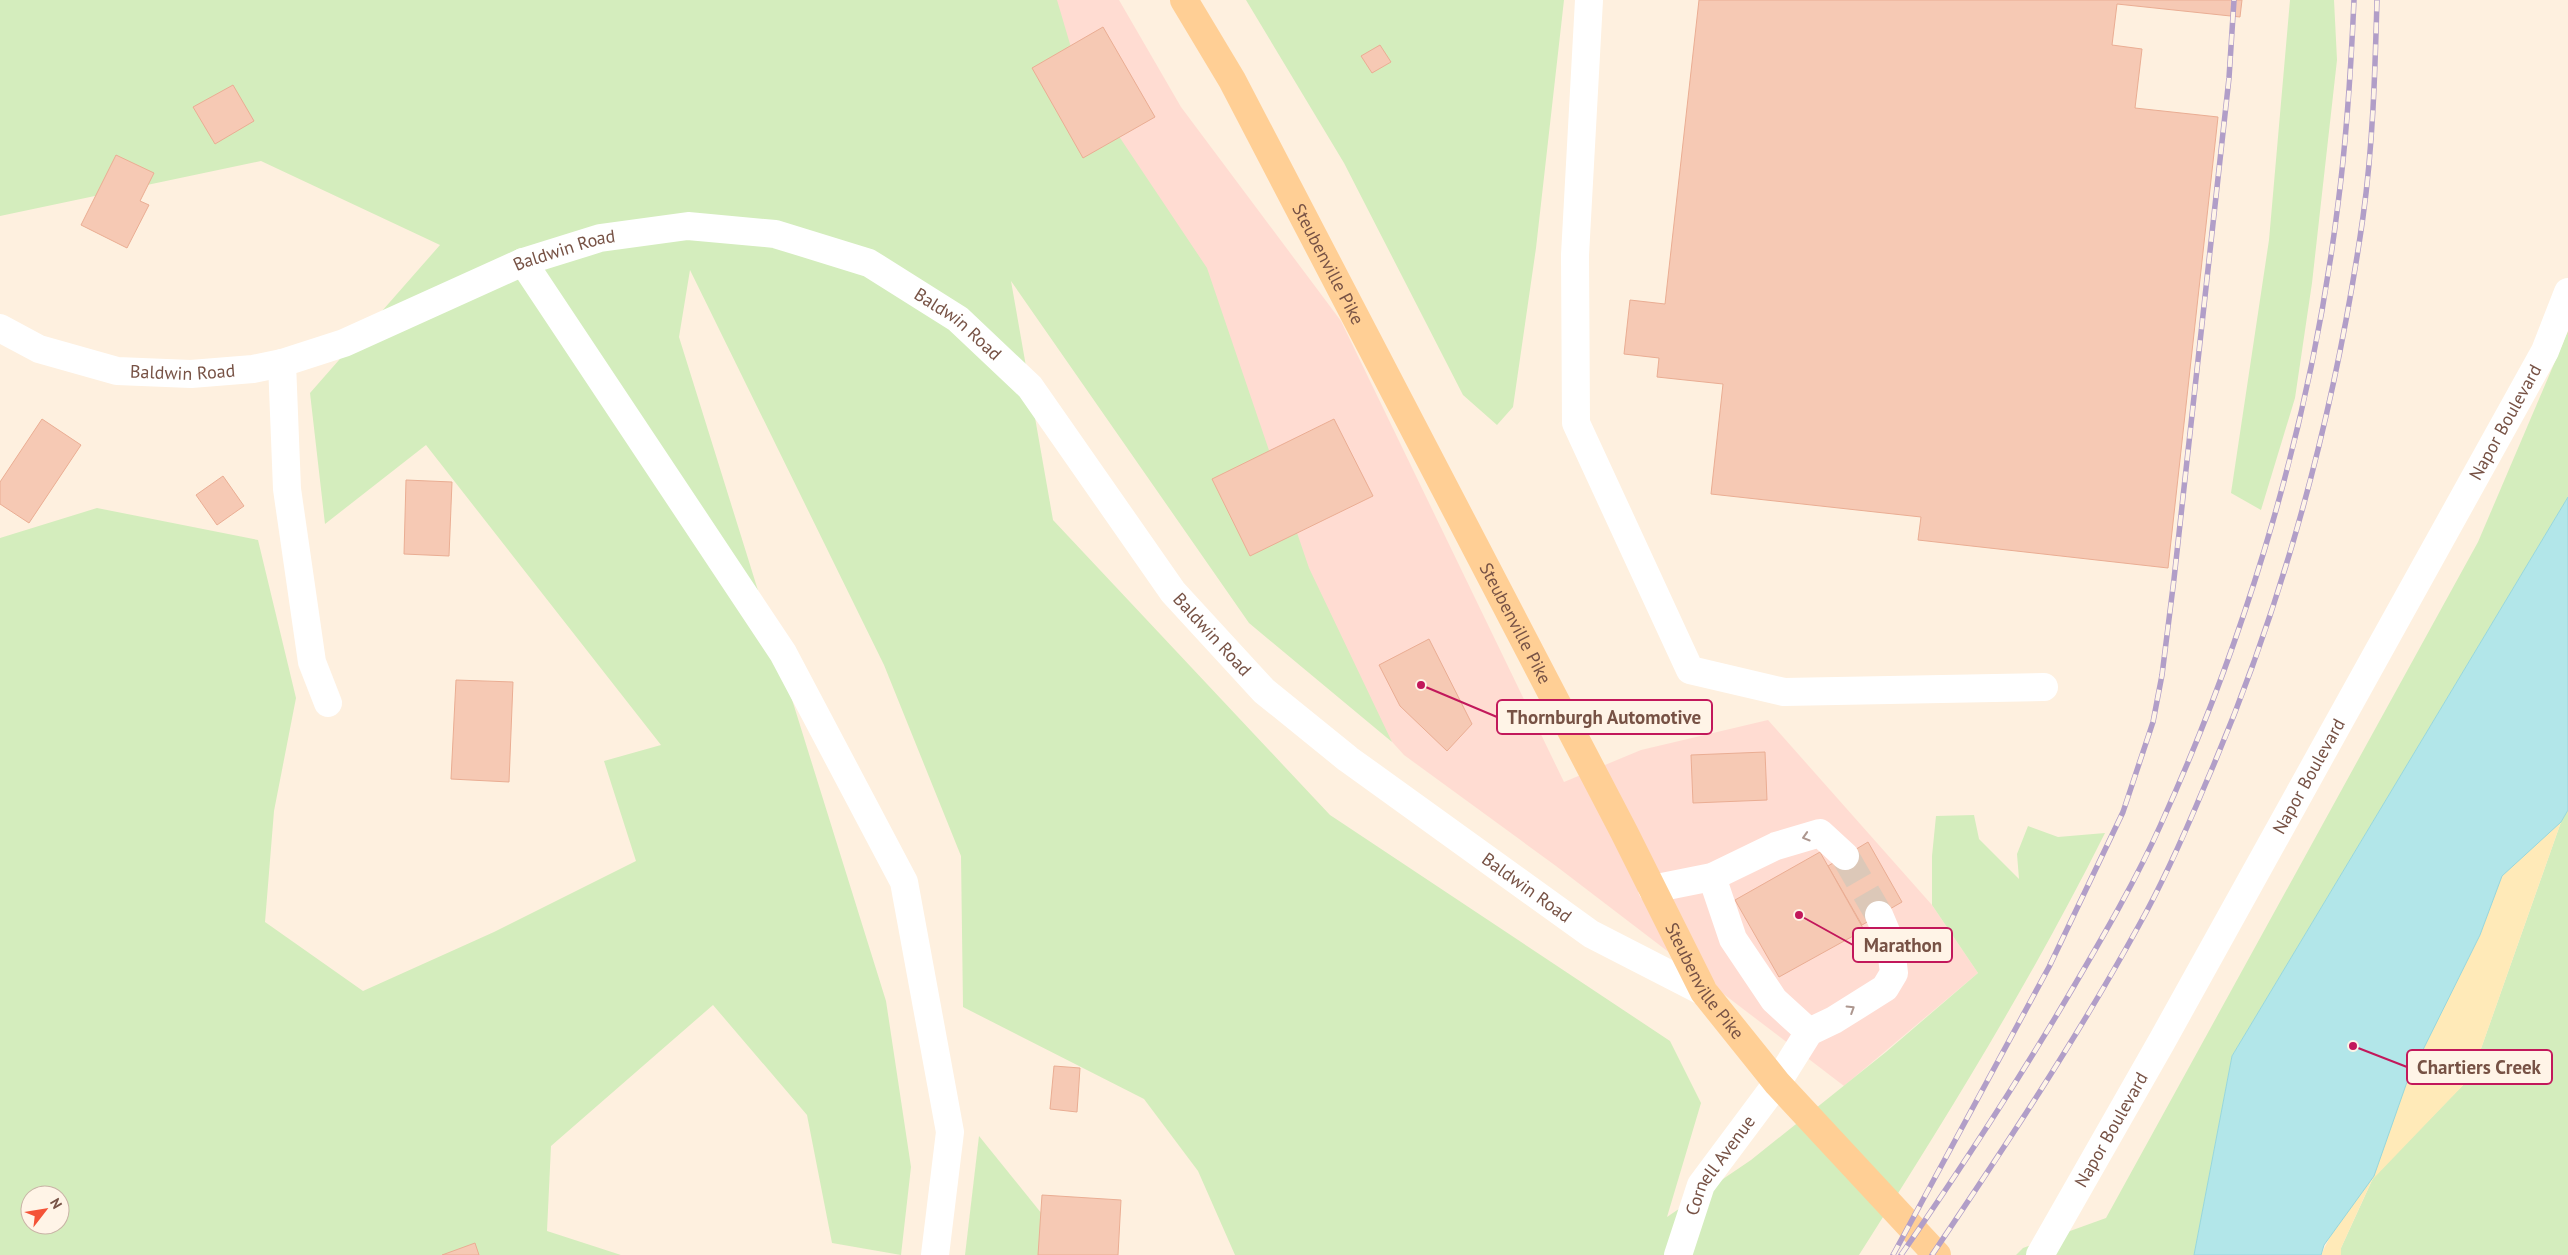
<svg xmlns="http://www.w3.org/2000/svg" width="2568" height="1255" viewBox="0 0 2568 1255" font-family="'PT Sans',sans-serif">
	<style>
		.commercial { fill: #ffdcd2 }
		.green { fill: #d4edbd; fill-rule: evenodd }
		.sand { fill: #ffeab8 }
		.water { fill: #b2e6e9; stroke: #97d7dc }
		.building { fill: #f6c9b4; stroke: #eaad93 }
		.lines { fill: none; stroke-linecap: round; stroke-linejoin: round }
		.minor-tunnel { stroke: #dcc8b8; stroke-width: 28; stroke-dasharray: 28 14; stroke-linecap: butt }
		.minor { stroke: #fff; stroke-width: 28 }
		.major { stroke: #ffcf95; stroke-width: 28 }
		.rail-casing { stroke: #b19ec8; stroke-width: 5.5 }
		.rail { stroke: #fff4e7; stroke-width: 4; stroke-dasharray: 11; stroke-linecap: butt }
		.oneway { stroke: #ad978f }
		.labels { text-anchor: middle; stroke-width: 4.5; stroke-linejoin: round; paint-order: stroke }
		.street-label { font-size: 18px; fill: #775245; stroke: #fff4e7 }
		.leader { fill: none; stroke: #c2185b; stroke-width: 2 }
		.callout-dot { fill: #c2185b; stroke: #fff4e7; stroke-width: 2 }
		.callout { fill: #fff4e7; stroke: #c2185b; stroke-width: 2 }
		.callout-label { font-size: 19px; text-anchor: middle; font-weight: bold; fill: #775245 }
	</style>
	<rect width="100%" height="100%" fill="#fef0df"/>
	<!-- commercial -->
	<path class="commercial" d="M 961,0 L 1119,0 L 1181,107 L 1341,321 L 1564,782 L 1641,750 L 1768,720 L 1932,905 L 1978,973 L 1844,1086 L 1556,866 L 1404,755 L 1264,600 Z"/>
	<!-- green -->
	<g class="green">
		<path d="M 0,0 L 1057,0 L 1080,78 L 1207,268 L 1309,568 L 1392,742 L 1249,623 L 1011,281 L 1053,520 L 1330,815 L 1670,1041 L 1701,1103 L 1667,1217 L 1751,1160 L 1886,1052 L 1978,973 L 1932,905 L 1932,856 L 1936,816 L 1974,815 L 1979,839 L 2019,879 L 2017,854 L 2028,826 L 2058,837 L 2105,833 C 2032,979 1947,1117 1859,1255 L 1235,1255 L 1198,1171 L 1144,1099 L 963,1007 L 961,856 L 884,665 L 690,270 L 679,337 L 886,1001 L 911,1167 L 901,1255 L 832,1243 L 807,1115 L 713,1005 L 551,1146 L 547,1231 L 621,1255 L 0,1255 L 0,538 L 97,508 L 258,540 L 296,698 L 274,811 L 265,922 L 363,991 L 494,932 L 636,861 L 604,761 L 661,745 L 426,445 L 325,524 L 310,393 L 440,245 L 261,161 L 0,216 ZM 30,1195 L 60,1195 L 60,1225 L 30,1225 Z"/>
		<path d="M 1246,0 L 1564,0 L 1536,248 L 1513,407 L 1497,425 L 1463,395 L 1344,163 Z"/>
		<path d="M 2290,0 L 2334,0 L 2337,60 L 2312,283 L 2295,398 L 2261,510 L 2231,493 L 2269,240 Z"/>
		<path d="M 2568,331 L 2568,497 L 2232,1056 L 2194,1255 L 2016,1255 L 2023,1248 L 2106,1218 L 2478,542 Z"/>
		<path d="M 2568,810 L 2568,1255 L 2341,1255 L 2341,1248 L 2374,1176 L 2471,1077 L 2561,822 Z"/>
		<path d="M 979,1136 L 1075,1255 L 965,1255 Z"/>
	</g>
	<!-- sand -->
	<path class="sand" d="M 2561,822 L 2471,1077 L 2372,1180 L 2341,1248 L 2341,1255 L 2321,1255 L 2480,935 L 2502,876 Z"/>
	<!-- water -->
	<path class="water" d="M 2568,497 L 2568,810 L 2561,822 L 2502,876 L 2480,935 L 2407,1082 L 2374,1176 L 2324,1245 L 2321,1255 L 2194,1255 L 2232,1056 Z"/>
	<!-- building -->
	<g class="building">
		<path d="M 1699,0 L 2242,0 L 2240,17 L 2117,4 L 2112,45 L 2142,49 L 2135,108 L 2218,117 L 2168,568 L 1918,540 L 1921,517 L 1711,494 L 1723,384 L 1657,377 L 1659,358 L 1624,354 L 1630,300 L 1665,304 Z"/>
		<path d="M 1103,27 L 1155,117 L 1083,158 L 1032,68 Z"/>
		<path d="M 1380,45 L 1391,62 L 1372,73 L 1361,56 Z"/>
		<path d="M 233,85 L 254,121 L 215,144 L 193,107 Z"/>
		<path d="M 116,155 L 154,173 L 140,201 L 149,205 L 127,248 L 81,225 Z"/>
		<path d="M 42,419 L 81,445 L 29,523 L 0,504 L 0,482 Z"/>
		<path d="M 1334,419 L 1373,496 L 1250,556 L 1212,479 Z"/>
		<path d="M 223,476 L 244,506 L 217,525 L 196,495 Z"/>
		<path d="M 406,480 L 452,482 L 449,556 L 404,554 Z"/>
		<path d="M 1429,639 L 1472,724 L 1447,751 L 1400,706 L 1379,665 Z"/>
		<path d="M 456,680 L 513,682 L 509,782 L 451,779 Z"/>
		<path d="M 1765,752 L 1767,800 L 1693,803 L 1691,755 Z"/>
		<path d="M 1868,842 L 1902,902 L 1862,925 L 1828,866 Z"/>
		<path d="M 1820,852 L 1864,930 L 1779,977 L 1735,900 Z"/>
		<path d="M 1054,1066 L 1080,1068 L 1077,1112 L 1050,1109 Z"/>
		<path d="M 1042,1195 L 1121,1200 L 1118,1255 L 1038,1255 Z"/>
		<path d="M 475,1243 L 479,1255 L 442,1255 Z"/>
	</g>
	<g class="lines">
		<!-- minor-tunnel -->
		<path class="minor-tunnel" d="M 1845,856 L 1879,915"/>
		<!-- minor -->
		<g class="minor">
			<path d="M 1589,0 L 1575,255 L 1576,423 L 1690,670 L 1784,692 L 2044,687"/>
			<path d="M 523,262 L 783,653 L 904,882 L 950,1132 L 935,1255"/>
			<path id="s1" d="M 0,328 L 39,349 L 117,371 L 191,374 L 253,369 L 282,363 L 344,343 L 523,262 L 600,238 L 688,226 L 775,234 L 869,263 L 958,319 L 1030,387 L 1173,592 L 1264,691 L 1348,759 L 1591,934 L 1704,992"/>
			<path d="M 282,363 L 287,489 L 312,662 L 328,703"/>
			<path d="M 1712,877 L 1733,939 L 1774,1000 L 1809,1032"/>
			<path d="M 1652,889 L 1712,877 L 1776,846 L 1820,833 L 1845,856"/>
			<path id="s2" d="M 1678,1255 L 1701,1185 L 1777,1083 L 1809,1032 L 1834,1020 L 1885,988 L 1894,973 L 1890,941 L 1879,915"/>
			<path id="s3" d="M 2040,1255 L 2162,1041 L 2545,351 L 2568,292"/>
		</g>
		<!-- major -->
		<path class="major" id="s4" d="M 1184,0 L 1232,80 L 1624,832 L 1704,992 L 1777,1083 L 1937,1255"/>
		<!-- rail casing -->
		<g class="rail-casing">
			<g id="rail">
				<path d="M 1893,1255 L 2049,967 L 2123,812 L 2153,722 L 2162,675 L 2174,579 L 2229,78 L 2234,0"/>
				<path d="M 1901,1255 C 1962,1167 2020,1078 2074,986 C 2105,933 2136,880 2161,824 C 2250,628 2312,417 2338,204 C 2347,136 2351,68 2354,0"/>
				<path d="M 1932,1255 C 2004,1148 2076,1040 2138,927 C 2164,881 2185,833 2205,785 C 2284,604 2335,413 2363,217 C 2373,145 2375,72 2377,0"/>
			</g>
		</g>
		<!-- rail -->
		<use href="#rail" class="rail"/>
	</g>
	<!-- one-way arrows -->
	<defs><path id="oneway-chevron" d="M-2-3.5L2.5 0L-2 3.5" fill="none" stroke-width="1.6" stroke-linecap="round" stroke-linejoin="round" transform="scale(1.25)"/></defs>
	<g class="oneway">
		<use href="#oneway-chevron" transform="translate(1806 837) rotate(163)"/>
		<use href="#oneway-chevron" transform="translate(1851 1009) rotate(-32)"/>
	</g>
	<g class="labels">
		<!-- street labels -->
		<g class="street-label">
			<text dy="6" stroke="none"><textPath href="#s1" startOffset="596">Baldwin Road</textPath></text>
			<text dy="6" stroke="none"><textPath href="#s4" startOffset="301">Steubenville Pike</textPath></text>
			<text dy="6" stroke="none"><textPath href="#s1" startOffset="1016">Baldwin Road</textPath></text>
			<text dy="6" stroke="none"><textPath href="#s1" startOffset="191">Baldwin Road</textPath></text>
			<text dy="6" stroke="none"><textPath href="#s3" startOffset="954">Napor Boulevard</textPath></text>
			<text dy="6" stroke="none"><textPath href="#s4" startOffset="706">Steubenville Pike</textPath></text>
			<text dy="6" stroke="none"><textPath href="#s1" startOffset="1420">Baldwin Road</textPath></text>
			<text dy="6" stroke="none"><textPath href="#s3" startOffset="549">Napor Boulevard</textPath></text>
			<text dy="6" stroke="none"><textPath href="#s1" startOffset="1825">Baldwin Road</textPath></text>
			<text dy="6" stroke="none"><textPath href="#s4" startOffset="1111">Steubenville Pike</textPath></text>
			<text dy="6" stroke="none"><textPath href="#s3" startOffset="144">Napor Boulevard</textPath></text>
			<text dy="6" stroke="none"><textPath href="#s2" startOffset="100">Cornell Avenue</textPath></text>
		</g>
	</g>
	<!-- callouts -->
	<path class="leader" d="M1421 685L1497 717M1799 915L1853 945M2353 1046L2407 1067"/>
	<g class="callout-dot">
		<circle cx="1421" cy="685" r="5"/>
		<circle cx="1799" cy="915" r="5"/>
		<circle cx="2353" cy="1046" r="5"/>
	</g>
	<g class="callout">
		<rect x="1497" y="700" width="215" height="34" rx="5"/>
		<rect x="1853" y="928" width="99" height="34" rx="5"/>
		<rect x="2407" y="1050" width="145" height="34" rx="5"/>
	</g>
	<g class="callout-label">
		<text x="1604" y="724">Thornburgh Automotive</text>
		<text x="1903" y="952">Marathon</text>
		<text x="2479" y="1074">Chartiers Creek</text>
	</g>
	<!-- north arrow -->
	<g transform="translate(45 1210) rotate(59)"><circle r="24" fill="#fff4e7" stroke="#c9b3a6"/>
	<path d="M0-4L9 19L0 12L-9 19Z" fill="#f45338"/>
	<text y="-8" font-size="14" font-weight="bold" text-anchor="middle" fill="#775245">N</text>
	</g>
</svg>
